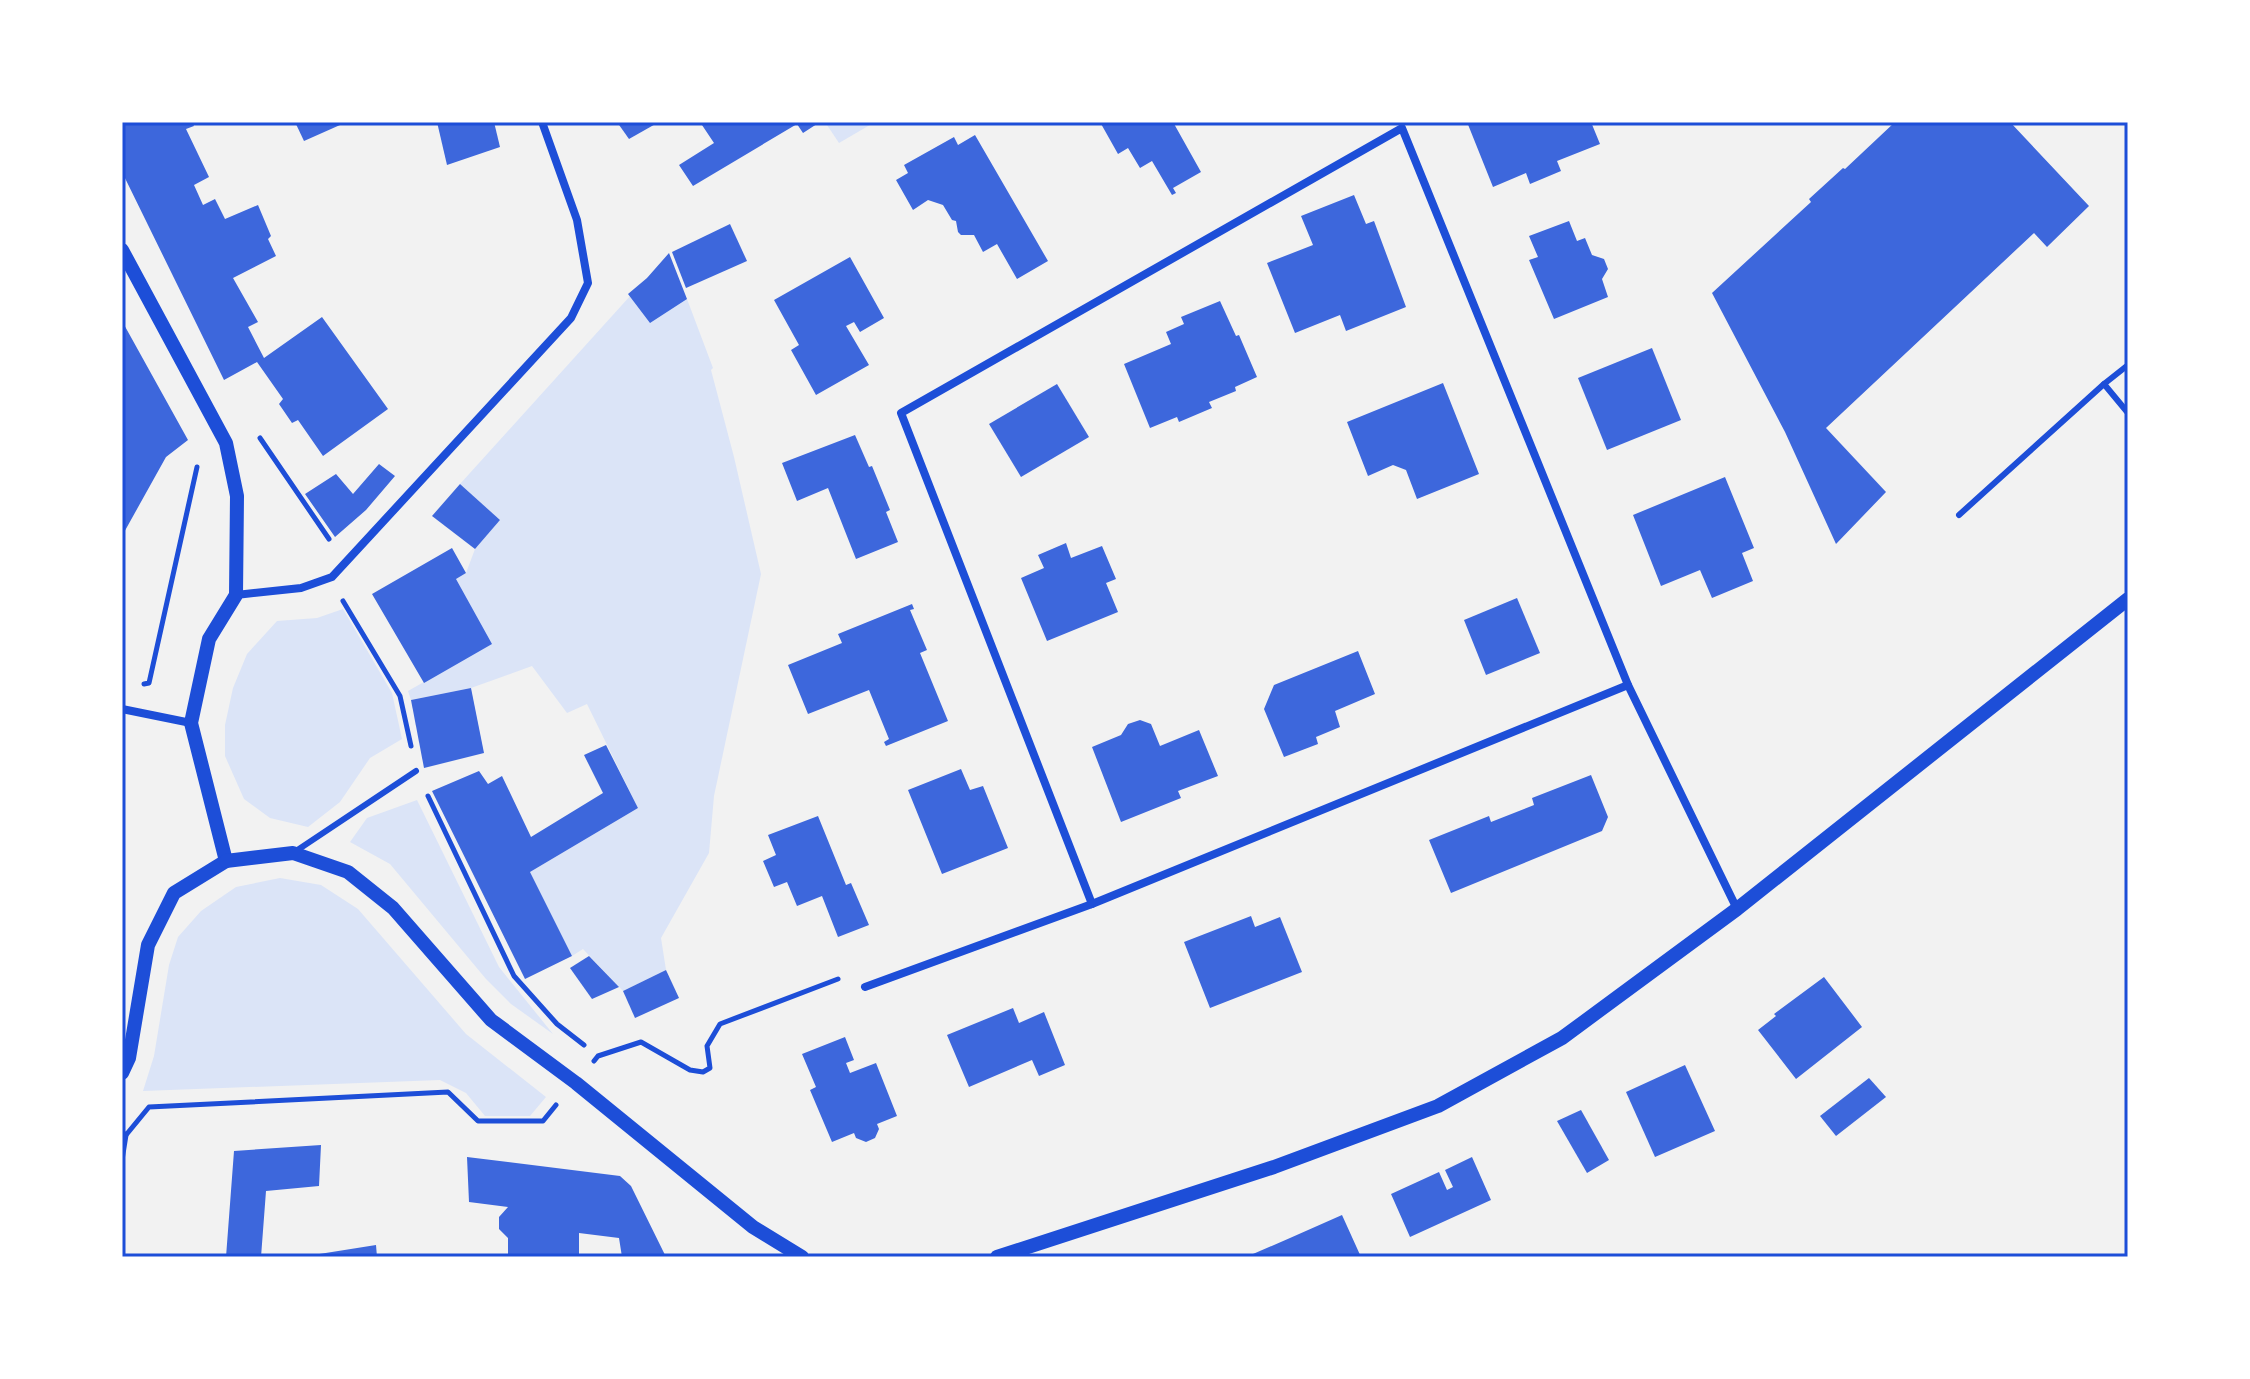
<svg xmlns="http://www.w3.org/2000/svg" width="2250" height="1379" viewBox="0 0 2250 1379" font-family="Raleway,sans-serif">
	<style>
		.green { fill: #dbe4f7 }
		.building { fill: #3d67dc }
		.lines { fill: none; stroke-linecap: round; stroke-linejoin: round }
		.path { stroke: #1d4ed8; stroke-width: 5 }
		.service { stroke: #1d4ed8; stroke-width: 6 }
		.minor { stroke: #1d4ed8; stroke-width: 8 }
		.tertiary { stroke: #1d4ed8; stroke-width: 14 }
		.neatline { fill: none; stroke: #1d4ed8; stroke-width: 3 }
	</style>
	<rect width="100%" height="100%" fill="#f2f2f2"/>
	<!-- green -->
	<g class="green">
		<path d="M 825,122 L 875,122 L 839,143 Z"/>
		<path d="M 631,295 L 687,299 L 713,368 L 711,370 L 734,457 L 761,574 L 714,796 L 709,853 L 661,938 L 666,970 L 623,991 L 583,949 L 572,956 L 530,872 L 638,808 L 587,704 L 567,713 L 532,666 L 471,688 L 411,700 L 408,691 L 491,644 L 456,579 L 466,573 L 475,549 L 500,520 L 460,484 Z"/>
		<path d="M 343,609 L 392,693 L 402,739 L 370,758 L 340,802 L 308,827 L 270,818 L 244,799 L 225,756 L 225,725 L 233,688 L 247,654 L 277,621 L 317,618 Z"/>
		<path d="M 417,800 L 499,967 L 553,1034 L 511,1004 L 486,979 L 390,864 L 350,842 L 367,818 Z"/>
		<path d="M 280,878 L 321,885 L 358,909 L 466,1034 L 546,1097 L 530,1116 L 485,1116 L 466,1093 L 440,1080 L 143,1091 L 154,1056 L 169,965 L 178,937 L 201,911 L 236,887 Z"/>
	</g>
	<!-- building -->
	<g class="building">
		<path d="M 122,122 L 192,122 L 194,126 L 186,129 L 209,177 L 194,185 L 203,205 L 215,199 L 225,219 L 258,205 L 271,236 L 268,239 L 276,256 L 233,278 L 258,322 L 248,327 L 264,358 L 322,317 L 388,409 L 323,456 L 298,420 L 292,423 L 279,404 L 283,399 L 257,362 L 224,380 L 122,172 Z"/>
		<path d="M 295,122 L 338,122 L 340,125 L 304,141 Z"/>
		<path d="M 437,122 L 494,122 L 500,147 L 447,165 Z"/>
		<path d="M 617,122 L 659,122 L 629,139 Z"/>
		<path d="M 707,122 L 820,122 L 803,133 L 797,124 L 693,186 L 679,165 L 714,143 L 702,125 Z"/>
		<path d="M 1100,122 L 1173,122 L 1201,172 L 1173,188 L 1176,193 L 1172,195 L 1152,161 L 1140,168 L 1128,148 L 1118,154 Z"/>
		<path d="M 1467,122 L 1591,122 L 1600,144 L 1557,161 L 1561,171 L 1530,184 L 1526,173 L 1493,187 Z"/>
		<path d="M 1895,122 L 2010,122 L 2089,206 L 2047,247 L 2034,233 L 1826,428 L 1886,492 L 1836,544 L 1785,432 L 1712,293 L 1811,202 L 1809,199 L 1843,168 L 1845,169 Z"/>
		<path d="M 975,135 L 1048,261 L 1017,279 L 997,244 L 983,252 L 974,235 L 961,235 L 958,232 L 956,221 L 952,220 L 943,205 L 928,200 L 913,210 L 896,180 L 908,173 L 904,165 L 954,137 L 958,145 Z"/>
		<path d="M 1354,195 L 1366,224 L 1374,221 L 1406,307 L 1346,331 L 1340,315 L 1295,333 L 1267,263 L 1313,245 L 1301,216 Z"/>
		<path d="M 1569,221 L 1577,241 L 1585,238 L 1592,255 L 1604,259 L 1608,269 L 1602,279 L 1608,297 L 1554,319 L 1529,260 L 1538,257 L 1529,236 Z"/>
		<path d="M 730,224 L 747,261 L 686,288 L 672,252 Z"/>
		<path d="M 669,253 L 687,299 L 650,323 L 628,294 L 647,278 Z"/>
		<path d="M 850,257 L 884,318 L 860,332 L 854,322 L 846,326 L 869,365 L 816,395 L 791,350 L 799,345 L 774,300 Z"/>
		<path d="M 1220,301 L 1236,336 L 1239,335 L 1257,377 L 1235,387 L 1236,391 L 1209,402 L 1212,408 L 1179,422 L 1177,417 L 1150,428 L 1124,364 L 1171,344 L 1166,332 L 1184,324 L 1181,317 Z"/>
		<path d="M 122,321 L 188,440 L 166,457 L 122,536 Z"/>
		<path d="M 1652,348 L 1681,420 L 1607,450 L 1578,378 Z"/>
		<path d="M 1443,383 L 1479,474 L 1417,499 L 1406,470 L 1393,465 L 1368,476 L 1347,422 Z"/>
		<path d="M 1057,384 L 1089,437 L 1021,477 L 989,424 Z"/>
		<path d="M 855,435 L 869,467 L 872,466 L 890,510 L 886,512 L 898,542 L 856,559 L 828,488 L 797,501 L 782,463 Z"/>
		<path d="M 379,464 L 395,476 L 366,510 L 335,537 L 305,494 L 336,474 L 353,494 Z"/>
		<path d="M 1725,477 L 1754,548 L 1742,553 L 1753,581 L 1712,598 L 1700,570 L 1661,586 L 1633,515 Z"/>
		<path d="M 460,484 L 500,520 L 475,549 L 432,516 Z"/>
		<path d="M 1066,543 L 1071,558 L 1102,546 L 1116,579 L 1106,583 L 1118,612 L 1047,641 L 1021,578 L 1044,568 L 1038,555 Z"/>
		<path d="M 452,548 L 466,573 L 456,579 L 492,644 L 424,683 L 372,594 Z"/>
		<path d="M 1517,598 L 1540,653 L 1486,675 L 1464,620 Z"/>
		<path d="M 912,604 L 914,609 L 910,610 L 927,650 L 920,653 L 948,721 L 886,746 L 884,742 L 889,739 L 869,690 L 808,714 L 788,665 L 842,643 L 838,634 Z"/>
		<path d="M 1358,651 L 1375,694 L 1335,711 L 1340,727 L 1316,737 L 1318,744 L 1284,757 L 1264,709 L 1274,685 Z"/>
		<path d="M 471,688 L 484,753 L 424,768 L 411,700 Z"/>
		<path d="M 1140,720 L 1151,724 L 1160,746 L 1199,730 L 1218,776 L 1178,791 L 1181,798 L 1121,822 L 1092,747 L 1121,735 L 1128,724 Z"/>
		<path d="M 606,745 L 638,808 L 530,872 L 572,956 L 525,979 L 432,791 L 479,771 L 488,784 L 502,776 L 531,837 L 603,793 L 584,755 Z"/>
		<path d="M 961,769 L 970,790 L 983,786 L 1008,848 L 942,874 L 908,790 Z"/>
		<path d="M 1591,775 L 1608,817 L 1602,831 L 1451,893 L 1429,840 L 1489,816 L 1491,822 L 1534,805 L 1532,798 Z"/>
		<path d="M 818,816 L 846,885 L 851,883 L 869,925 L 838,937 L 822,896 L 797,906 L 787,882 L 774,887 L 763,861 L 776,855 L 768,835 Z"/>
		<path d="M 1251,916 L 1255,927 L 1280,917 L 1302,972 L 1210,1008 L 1184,942 Z"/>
		<path d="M 589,956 L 619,987 L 592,999 L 570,968 Z"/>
		<path d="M 666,970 L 679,998 L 635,1018 L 623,991 Z"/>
		<path d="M 1824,977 L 1862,1027 L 1796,1079 L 1758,1030 L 1776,1016 L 1774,1014 Z"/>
		<path d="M 1013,1008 L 1019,1023 L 1044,1012 L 1065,1065 L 1039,1076 L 1032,1060 L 969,1087 L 947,1035 Z"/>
		<path d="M 845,1037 L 854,1060 L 846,1063 L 850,1073 L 876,1063 L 897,1116 L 877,1124 L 879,1129 L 875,1138 L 866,1142 L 856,1138 L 854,1133 L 832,1142 L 810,1090 L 816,1087 L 802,1054 Z"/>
		<path d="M 1685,1065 L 1715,1131 L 1655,1157 L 1626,1092 Z"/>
		<path d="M 1869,1078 L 1886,1097 L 1836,1136 L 1820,1116 Z"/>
		<path d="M 1581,1110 L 1609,1160 L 1587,1173 L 1557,1121 Z"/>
		<path d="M 321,1145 L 319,1186 L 266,1191 L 261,1257 L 226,1257 L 234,1151 Z"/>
		<path d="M 467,1157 L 620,1176 L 631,1186 L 666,1257 L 622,1257 L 619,1238 L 579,1233 L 579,1257 L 508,1257 L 508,1238 L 499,1229 L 499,1217 L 508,1207 L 469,1202 Z"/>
		<path d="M 1472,1157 L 1491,1200 L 1410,1237 L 1391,1194 L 1439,1172 L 1447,1190 L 1453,1187 L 1445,1170 Z"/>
		<path d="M 1342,1215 L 1361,1257 L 1246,1257 L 1290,1238 Z"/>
		<path d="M 376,1245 L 377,1257 L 313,1257 L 313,1255 Z"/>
	</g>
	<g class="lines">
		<!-- path -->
		<g class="path">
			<path d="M 260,438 L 329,539"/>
			<path d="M 343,601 L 400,696 L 411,746"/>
			<path d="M 144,684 L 149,683 L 197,467"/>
			<path d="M 428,796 L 514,976 L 557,1024 L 584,1045"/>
			<path d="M 594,1061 L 598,1056 L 641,1042 L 690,1070 L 703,1072 L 710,1068 L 707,1046 L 720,1024 L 838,979"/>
			<path d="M 122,1132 L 126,1135 L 149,1107 L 448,1092 L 478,1121 L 543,1121 L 556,1105"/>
			<path d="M 122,1160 L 126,1135"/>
		</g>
		<!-- service -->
		<g class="service">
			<path d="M 2128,365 L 2104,384 L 2128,413"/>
			<path d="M 1959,515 L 2104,384"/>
			<path d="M 296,851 L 416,771"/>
		</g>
		<!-- minor -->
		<g class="minor">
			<path d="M 236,595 L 301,588 L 332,577 L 571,318 L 588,283 L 577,220 L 542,122"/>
			<path d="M 122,709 L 191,723"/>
			<path d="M 1092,904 L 901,413 L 1402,128 L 1628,685 L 1737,909"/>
			<path d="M 865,987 L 1092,904 L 1628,685"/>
		</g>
		<!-- tertiary -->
		<g class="tertiary">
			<path d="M 122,250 L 226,443 L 237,496 L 236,595 L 209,639 L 191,723 L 226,861 L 174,893 L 148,945 L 129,1058 L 122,1073"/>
			<path d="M 226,861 L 293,853 L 348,872 L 393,908 L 491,1020 L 576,1083 L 753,1227 L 802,1257"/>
			<path d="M 997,1257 L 1274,1167 L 1438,1106 L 1562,1038 L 1737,909 L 2128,599"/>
		</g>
	</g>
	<!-- border -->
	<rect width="2250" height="1379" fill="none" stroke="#ffffff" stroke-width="248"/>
	<rect x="124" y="124" width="2002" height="1131" class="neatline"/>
</svg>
